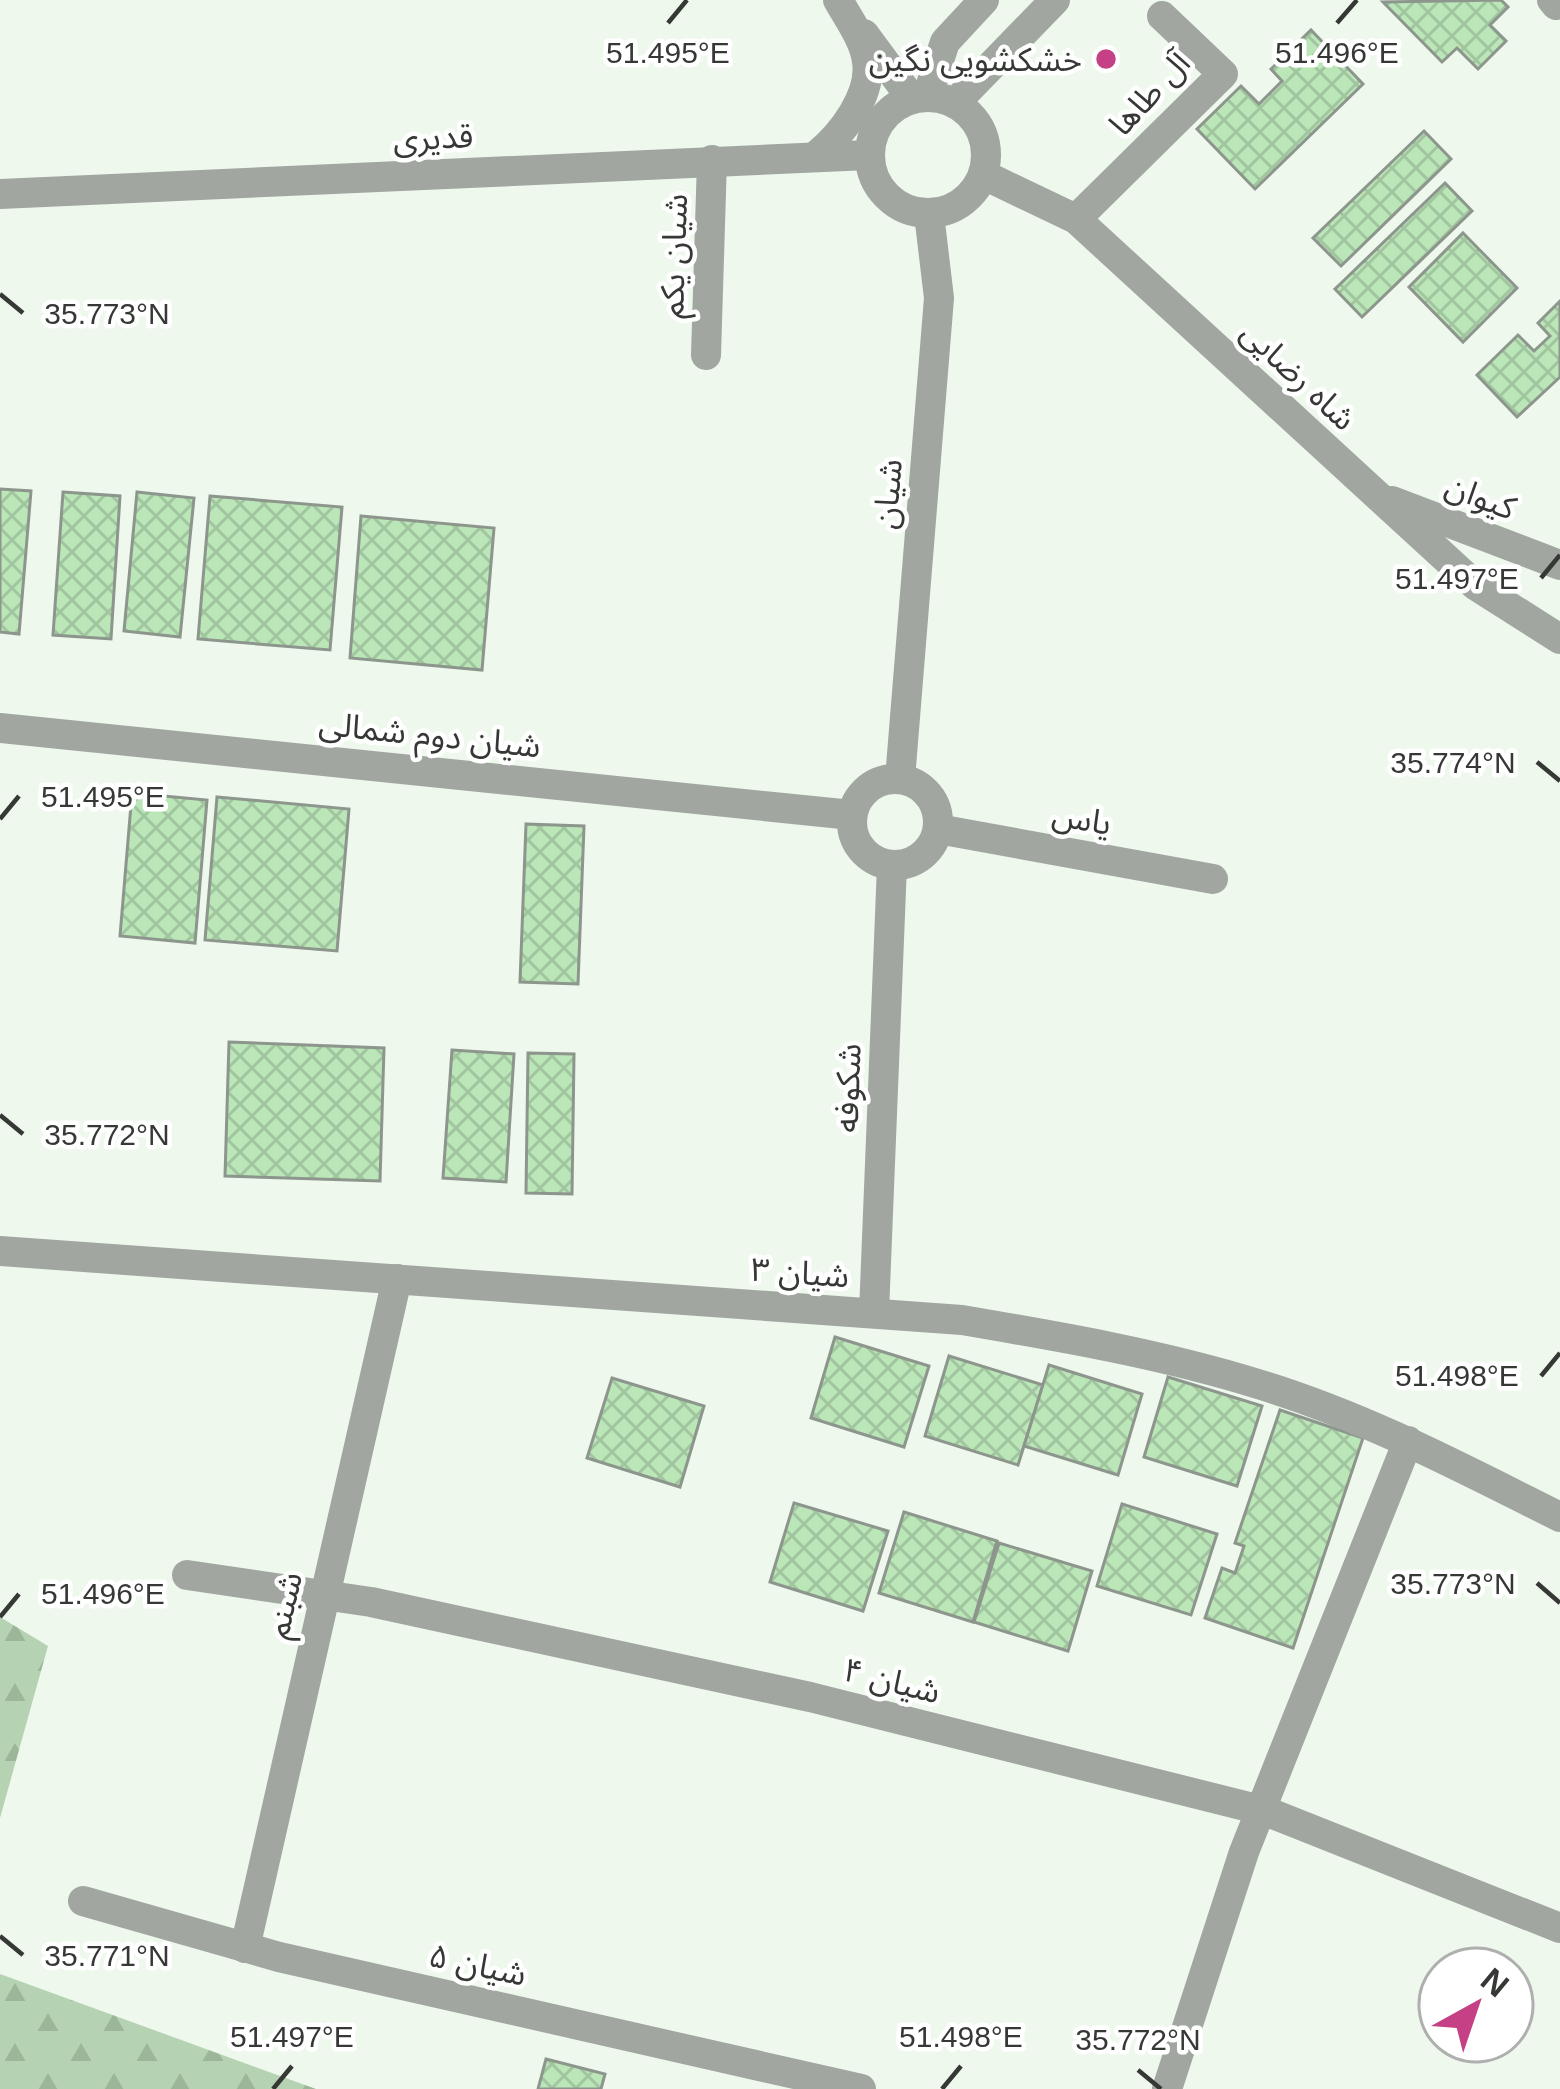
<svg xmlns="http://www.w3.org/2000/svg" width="1560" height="2089" viewBox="0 0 1560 2089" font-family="Arial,'Noto Sans Arabic',sans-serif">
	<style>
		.forest { fill: url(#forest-firs) }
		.building { fill: url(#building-cross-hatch); stroke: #8d968c; stroke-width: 3 }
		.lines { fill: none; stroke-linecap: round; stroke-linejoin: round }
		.minor { stroke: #a1a6a1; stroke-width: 30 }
		.ticks { fill: none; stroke: #353834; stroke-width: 4.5 }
		.poi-dot { fill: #c54084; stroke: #fff; stroke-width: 4.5 }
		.labels { text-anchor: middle; stroke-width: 9; stroke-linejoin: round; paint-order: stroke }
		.poi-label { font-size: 33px; fill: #353834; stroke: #fff; text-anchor: end }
		.street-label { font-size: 33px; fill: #353834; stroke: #fff }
		.ticks-label { font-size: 30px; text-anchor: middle; fill: #353834; stroke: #fff; stroke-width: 9; stroke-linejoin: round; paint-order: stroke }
	</style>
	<defs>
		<pattern id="forest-firs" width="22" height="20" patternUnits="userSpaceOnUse" patternTransform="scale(3)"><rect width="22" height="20" fill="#b5d3b2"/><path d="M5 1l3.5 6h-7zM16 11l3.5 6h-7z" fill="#9cb69a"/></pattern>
		<pattern id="building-cross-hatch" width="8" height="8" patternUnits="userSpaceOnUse" patternTransform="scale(3)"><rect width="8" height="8" fill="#bbe6b8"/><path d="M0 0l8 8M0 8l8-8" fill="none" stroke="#a1c69f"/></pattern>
	</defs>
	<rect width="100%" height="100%" fill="#eef8ed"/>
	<!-- forest -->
	<g class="forest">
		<path d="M 0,1617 L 48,1646 L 0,1818 Z"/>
		<path d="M 0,1974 L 316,2089 L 0,2089 Z"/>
	</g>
	<!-- building -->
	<g class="building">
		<path d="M 1501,0 L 1508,7 L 1490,25 L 1506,41 L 1478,69 L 1457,48 L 1442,62 L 1383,2 Z"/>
		<path d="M 1311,30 L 1363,84 L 1255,189 L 1197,129 L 1241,86 L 1259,104 L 1282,81 L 1271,69 Z"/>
		<path d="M 1424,131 L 1451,159 L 1341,266 L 1313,238 Z"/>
		<path d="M 1445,183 L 1472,211 L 1362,317 L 1335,289 Z"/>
		<path d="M 1463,233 L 1517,288 L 1463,342 L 1409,287 Z"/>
		<path d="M 1560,301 L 1560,377 L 1517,417 L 1477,375 L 1518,335 L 1534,351 L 1550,336 L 1538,323 Z"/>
		<path d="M 0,489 L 31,491 L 19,634 L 0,632 Z"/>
		<path d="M 63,492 L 120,496 L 111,639 L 53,635 Z"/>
		<path d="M 137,492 L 194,498 L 180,637 L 124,631 Z"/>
		<path d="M 210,496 L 342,507 L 330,650 L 198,639 Z"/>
		<path d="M 361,516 L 494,528 L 482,670 L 350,658 Z"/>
		<path d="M 132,793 L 207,800 L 195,943 L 120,936 Z"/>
		<path d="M 217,797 L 349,809 L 337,951 L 205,940 Z"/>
		<path d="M 526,824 L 584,826 L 578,984 L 520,982 Z"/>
		<path d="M 229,1042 L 384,1048 L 380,1181 L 225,1176 Z"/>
		<path d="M 452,1050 L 514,1054 L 506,1182 L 443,1178 Z"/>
		<path d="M 528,1053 L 574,1054 L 572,1194 L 526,1193 Z"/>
		<path d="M 835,1337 L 929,1366 L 904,1447 L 811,1418 Z"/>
		<path d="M 949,1356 L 1043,1385 L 1018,1465 L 925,1436 Z"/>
		<path d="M 1049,1365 L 1142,1394 L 1118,1475 L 1024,1446 Z"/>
		<path d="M 1168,1377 L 1262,1406 L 1237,1486 L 1144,1457 Z"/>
		<path d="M 612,1378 L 704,1406 L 680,1487 L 587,1458 Z"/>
		<path d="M 1280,1410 L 1363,1438 L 1293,1648 L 1205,1618 L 1222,1568 L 1235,1573 L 1244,1546 L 1235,1543 Z"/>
		<path d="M 794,1503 L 888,1531 L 863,1611 L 770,1582 Z"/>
		<path d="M 1122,1504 L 1217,1534 L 1191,1615 L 1097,1586 Z"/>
		<path d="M 904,1512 L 997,1541 L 973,1622 L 879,1593 Z"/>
		<path d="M 999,1543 L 1092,1571 L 1068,1651 L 974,1622 Z"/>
		<path d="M 546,2059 L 605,2074 L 601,2089 L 538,2089 Z"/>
	</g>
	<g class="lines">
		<!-- minor -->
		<g class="minor">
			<path d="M 1552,0 L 1556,5"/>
			<path d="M 864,34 L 912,99"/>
			<circle cx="928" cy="155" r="58"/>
			<path d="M 927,97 L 945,42 L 984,0"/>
			<path d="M 955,103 L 1055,0"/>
			<path d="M 818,154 C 842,134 872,95 867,62 C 865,41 848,18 838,0"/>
			<path d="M 984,175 L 1076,219 L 1475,585 L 1560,639"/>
			<path d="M 0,194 L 869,155"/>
			<path d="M 1076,219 L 1223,74 L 1162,16"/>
			<path d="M 706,355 L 712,160"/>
			<path d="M 1392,501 L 1560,565"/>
			<path d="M 0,728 L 852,815"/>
			<path d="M 900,779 L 939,298 L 929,214"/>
			<circle cx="895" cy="822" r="43"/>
			<path d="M 938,829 L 1213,879"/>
			<path d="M 0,1251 L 962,1320 C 1062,1337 1161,1354 1258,1384 C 1364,1416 1462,1468 1560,1517"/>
			<path d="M 874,1313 L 892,865"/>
			<path d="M 187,1575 L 371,1602 L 810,1697 L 1265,1811 L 1560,1928"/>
			<path d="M 83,1901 L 279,1957 L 861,2089"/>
			<path d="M 245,1948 L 397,1279"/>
			<path d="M 1167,2089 L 1244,1852 L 1408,1441"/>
		</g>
	</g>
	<!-- ticks -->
	<path class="ticks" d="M 668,23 L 687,0M 1337,23 L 1357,0M 0,294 L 23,313M 1541,578 L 1560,555M 1537,762 L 1560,781M 0,819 L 19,796M 0,1115 L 23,1134M 1541,1376 L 1560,1353M 1537,1583 L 1560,1603M 0,1617 L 19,1594M 0,1936 L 23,1955M 1138,2070 L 1161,2089M 273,2089 L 292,2066M 942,2089 L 961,2066"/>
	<!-- markers -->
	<circle class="poi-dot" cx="1106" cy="59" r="12"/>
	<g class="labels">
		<!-- poi labels -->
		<g class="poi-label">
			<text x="1082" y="71">خشکشویی نگین</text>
		</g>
		<!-- street labels -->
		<g class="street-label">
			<text transform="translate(1149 93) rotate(-47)" y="12">آل طاها</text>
			<text transform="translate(433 137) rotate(-3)" y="12">قدیری</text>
			<text transform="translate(673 256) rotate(-88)" y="12">شیان یکم</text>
			<text transform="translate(1299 375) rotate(43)" y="12">شاه رضایی</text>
			<text transform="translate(887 494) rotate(-85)" y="12">شیان</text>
			<text transform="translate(1481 496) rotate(21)" y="12">کیوان</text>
			<text transform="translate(430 734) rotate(6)" y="12">شیان دوم شمالی</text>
			<text transform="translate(1082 818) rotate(10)" y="12">یاس</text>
			<text transform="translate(847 1088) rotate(-88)" y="12">شکوفه</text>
			<text transform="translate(800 1272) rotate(4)" y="12">شیان ۳</text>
			<text transform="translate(283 1605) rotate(-77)" y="12">شبنم</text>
			<text transform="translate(892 1680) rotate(14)" y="12">شیان ۴</text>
			<text transform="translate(478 1964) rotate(12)" y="12">شیان ۵</text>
		</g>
	</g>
	<g class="ticks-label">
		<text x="668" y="63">51.495°E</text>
		<text x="1337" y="63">51.496°E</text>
		<text x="107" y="324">35.773°N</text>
		<text x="1457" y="589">51.497°E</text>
		<text x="1453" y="773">35.774°N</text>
		<text x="103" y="807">51.495°E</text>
		<text x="107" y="1145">35.772°N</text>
		<text x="1457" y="1386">51.498°E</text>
		<text x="1453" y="1594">35.773°N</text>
		<text x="103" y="1604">51.496°E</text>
		<text x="107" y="1966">35.771°N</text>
		<text x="292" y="2047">51.497°E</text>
		<text x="961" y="2047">51.498°E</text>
		<text x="1138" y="2050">35.772°N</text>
	</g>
	<!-- north arrow -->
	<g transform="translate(1476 2005) rotate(40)"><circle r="57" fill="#ffffff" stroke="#aeafae" stroke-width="3"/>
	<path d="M0-9L21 45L0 30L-21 45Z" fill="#c54084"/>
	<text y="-18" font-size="33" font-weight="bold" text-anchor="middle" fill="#353834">N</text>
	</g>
</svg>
